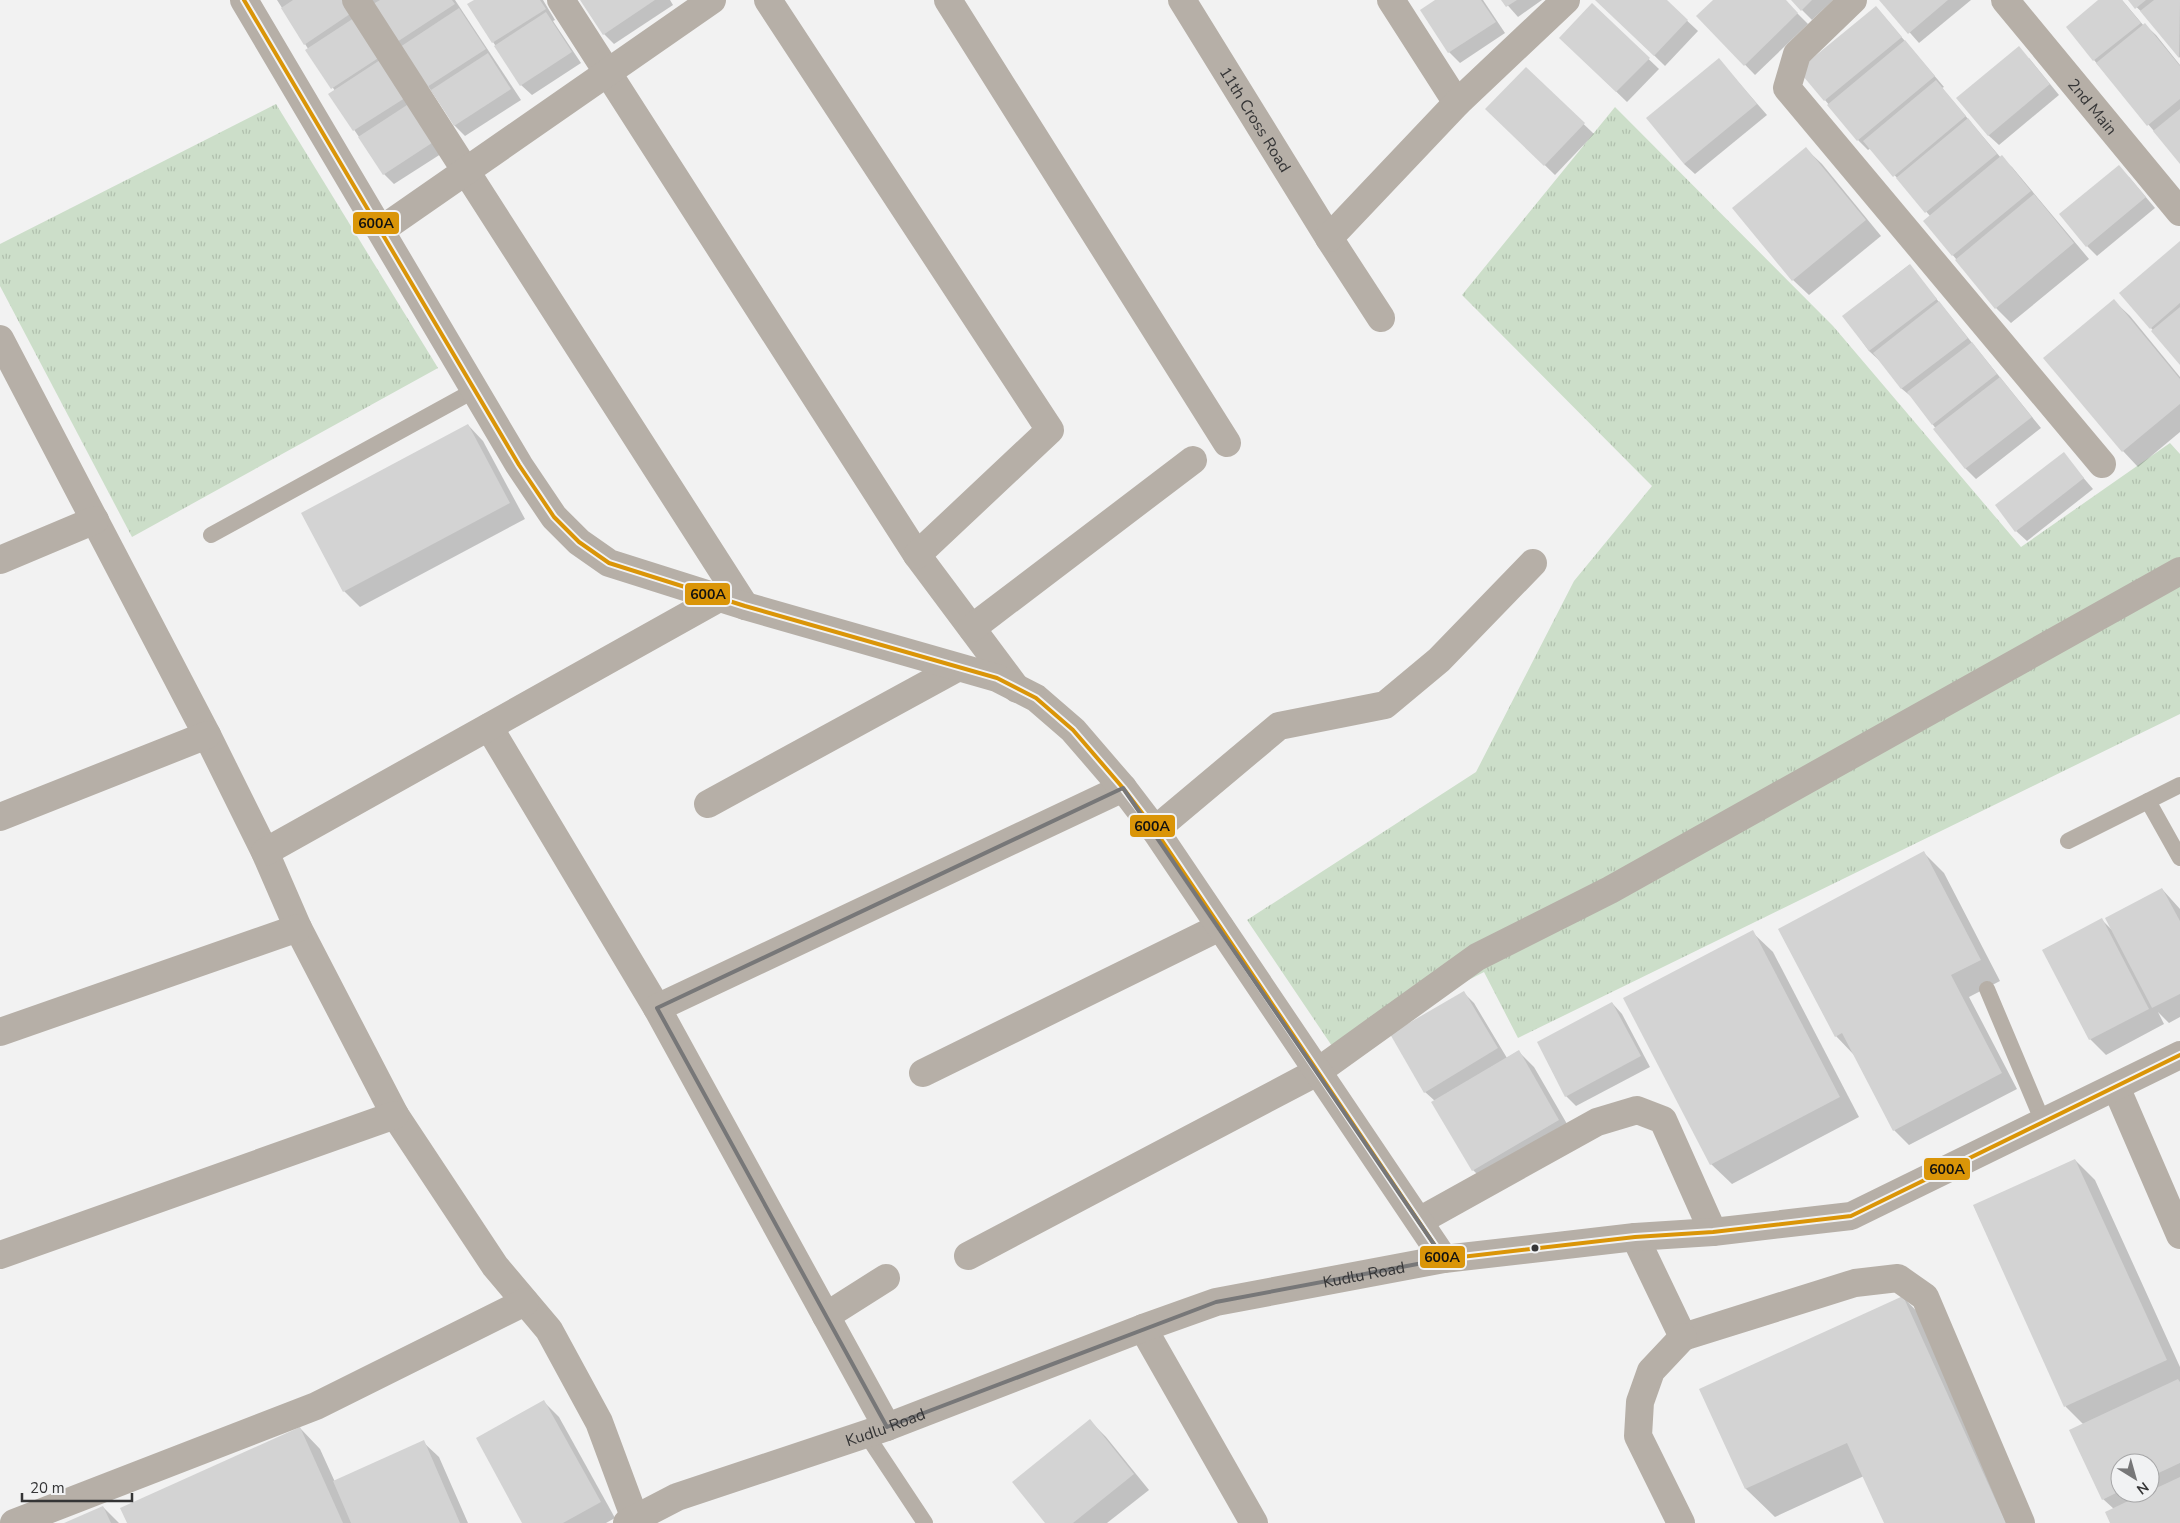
<svg xmlns="http://www.w3.org/2000/svg" width="2180" height="1523" viewBox="0 0 2180 1523" font-family="'Nunito Sans',sans-serif">
	<style>
		.grass { fill: url(#grass-tufts) }
		.shadow { fill: #0003; fill-rule: evenodd }
		.building { fill: #d3d3d3 }
		.lines { fill: none; stroke-linecap: round; stroke-linejoin: round }
		.service { stroke: #b6afa7; stroke-width: 16 }
		.minor { stroke: #b6afa7; stroke-width: 28 }
		.tertiary { stroke: #b6afa7; stroke-width: 28 }
		.bus-1-casing { stroke: #f1f2f3; stroke-width: 8 }
		.bus-1 { stroke: #da9508; stroke-width: 4 }
		.marked { fill: none; stroke: #777778; stroke-width: 4; stroke-linejoin: round }
		.bus-dot { fill: #353536; stroke: #f1f2f3; stroke-width: 2 }
		.labels { text-anchor: middle; stroke-width: 4; stroke-linejoin: round; paint-order: stroke }
		.street-label { font-size: 16px; fill: #353536; stroke: #f1f2f3 }
		.line-badge { stroke: #f1f2f3; stroke-width: 2 }
		.pale-badge-label { font-size: 14px; text-anchor: middle; font-weight: bold; fill: #111 }
	</style>
	<defs>
		<pattern id="grass-tufts" width="24" height="20" patternUnits="userSpaceOnUse" patternTransform="scale(1.25)"><rect width="24" height="20" fill="#ccdec9"/><path d="M3 7l-1-3M5 7V3M7 7l1-3M15 17l-1-3M17 17v-4M19 17l1-3" fill="none" stroke="#b0bfad"/></pattern>
	</defs>
	<rect width="100%" height="100%" fill="#f2f2f2"/>
	<!-- grass -->
	<g class="grass">
		<path d="M 276,104 L 438,368 L 132,537 L 0,286 L 0,244 Z"/>
		<path d="M 1615,107 L 1833,326 L 2021,547 L 2170,443 L 2180,454 L 2180,714 L 1518,1038 L 1484,972 L 1334,1049 L 1247,920 L 1476,772 L 1574,581 L 1652,486 L 1462,295 Z"/>
	</g>
	<!-- shadow -->
	<g class="shadow">
		<path d="M 277,0 L 348,0 L 444,152 L 394,184 L 384,174 L 330,94 L 335,91 Z"/>
		<path d="M 371,0 L 455,0 L 521,100 L 465,136 L 455,126 L 428,86 Z"/>
		<path d="M 476,0 L 543,0 L 555,20 L 553,21 L 581,63 L 532,95 L 521,85 L 469,5 Z"/>
		<path d="M 582,0 L 670,0 L 673,5 L 614,44 L 604,34 Z"/>
		<path d="M 1437,0 L 1483,0 L 1505,33 L 1460,63 L 1449,52 L 1422,10 Z"/>
		<path d="M 1503,0 L 1542,0 L 1518,17 Z"/>
		<path d="M 1597,0 L 1665,0 L 1698,31 L 1665,66 Z"/>
		<path d="M 1714,0 L 1784,0 L 1808,24 L 1755,75 L 1698,16 Z"/>
		<path d="M 1792,0 L 1833,0 L 1812,20 Z"/>
		<path d="M 1881,0 L 1971,0 L 1919,43 Z"/>
		<path d="M 2100,0 L 2122,0 L 2144,26 L 2145,25 L 2156,35 L 2180,65 L 2180,162 L 2094,60 Z"/>
		<path d="M 2129,0 L 2180,0 L 2180,58 L 2147,17 Z"/>
		<path d="M 1592,5 L 1659,69 L 1627,102 L 1571,48 Z"/>
		<path d="M 1876,7 L 1944,87 L 1942,88 L 2001,158 L 2012,167 L 2089,259 L 2011,323 L 1996,308 L 1925,221 L 1930,216 L 1871,148 L 1868,150 L 1858,140 L 1825,100 Z"/>
		<path d="M 2029,58 L 2059,95 L 1999,145 L 1988,135 Z"/>
		<path d="M 1719,60 L 1767,115 L 1695,174 L 1684,164 Z"/>
		<path d="M 1526,69 L 1594,134 L 1555,175 L 1497,119 Z"/>
		<path d="M 1806,149 L 1822,164 L 1881,236 L 1809,295 L 1793,280 Z"/>
		<path d="M 2129,177 L 2155,208 L 2097,256 L 2087,246 Z"/>
		<path d="M 2180,243 L 2180,363 L 2151,328 Z"/>
		<path d="M 1909,265 L 2041,428 L 1976,479 L 1966,469 L 1913,398 L 1902,389 L 1880,361 L 1869,351 L 1844,316 Z"/>
		<path d="M 2114,301 L 2130,316 L 2180,377 L 2180,432 L 2138,467 L 2123,451 Z"/>
		<path d="M 468,425 L 483,441 L 525,519 L 360,607 L 344,591 Z"/>
		<path d="M 2063,454 L 2093,489 L 2027,541 L 2016,531 Z"/>
		<path d="M 1924,853 L 1944,873 L 2000,981 L 1969,997 L 2017,1089 L 1909,1145 L 1894,1130 L 1855,1056 L 1836,1036 Z"/>
		<path d="M 2162,889 L 2180,909 L 2180,1017 L 2169,1023 L 2158,1012 L 2164,1024 L 2106,1055 L 2090,1039 L 2043,950 L 2102,920 L 2112,930 Z"/>
		<path d="M 1752,932 L 1773,952 L 1859,1117 L 1732,1184 L 1711,1164 Z"/>
		<path d="M 1463,992 L 1474,1003 L 1507,1058 L 1518,1051 L 1534,1067 L 1574,1136 L 1489,1186 L 1473,1170 L 1435,1101 L 1425,1092 Z"/>
		<path d="M 1612,1003 L 1622,1014 L 1650,1067 L 1576,1106 L 1566,1096 Z"/>
		<path d="M 2075,1160 L 2095,1180 L 2180,1367 L 2180,1523 L 2111,1523 L 2114,1509 L 2103,1499 L 2084,1425 L 2066,1407 L 1974,1206 ZM 2120,1463 L 2150,1463 L 2150,1493 L 2120,1493 Z"/>
		<path d="M 1903,1297 L 1931,1326 L 2021,1523 L 1885,1523 L 1864,1476 L 1775,1517 L 1746,1489 L 1701,1389 Z"/>
		<path d="M 544,1402 L 559,1417 L 615,1518 L 606,1523 L 524,1523 Z"/>
		<path d="M 1090,1421 L 1106,1437 L 1149,1490 L 1107,1523 L 1046,1523 Z"/>
		<path d="M 300,1428 L 320,1449 L 335,1482 L 423,1442 L 439,1457 L 468,1523 L 128,1523 Z"/>
		<path d="M 103,1507 L 119,1523 L 67,1523 Z"/>
	</g>
	<!-- building -->
	<g class="building">
		<path d="M 293,0 L 345,0 L 353,12 L 304,45 L 281,8 Z"/>
		<path d="M 380,0 L 452,0 L 455,4 L 397,42 L 373,4 Z"/>
		<path d="M 474,0 L 540,0 L 546,9 L 492,43 L 467,4 Z"/>
		<path d="M 580,0 L 655,0 L 603,35 Z"/>
		<path d="M 1435,0 L 1481,0 L 1496,22 L 1448,53 L 1420,10 Z"/>
		<path d="M 1501,0 L 1517,0 L 1506,7 Z"/>
		<path d="M 1595,0 L 1667,0 L 1688,20 L 1654,56 Z"/>
		<path d="M 1713,0 L 1786,0 L 1798,13 L 1744,66 L 1696,16 Z"/>
		<path d="M 1791,0 L 1812,0 L 1801,11 Z"/>
		<path d="M 1879,0 L 1948,0 L 1908,34 Z"/>
		<path d="M 2098,0 L 2122,0 L 2141,23 L 2093,61 L 2066,27 Z"/>
		<path d="M 2128,0 L 2146,0 L 2135,9 Z"/>
		<path d="M 2154,0 L 2180,0 L 2179,58 L 2140,11 Z"/>
		<path d="M 1592,3 L 1650,58 L 1616,92 L 1559,38 Z"/>
		<path d="M 1876,6 L 1902,37 L 1824,101 L 1798,70 Z"/>
		<path d="M 459,8 L 486,49 L 427,87 L 400,47 Z"/>
		<path d="M 546,12 L 572,52 L 520,86 L 494,46 Z"/>
		<path d="M 357,16 L 383,55 L 331,89 L 305,50 Z"/>
		<path d="M 2145,23 L 2180,66 L 2180,99 L 2147,126 L 2096,63 Z"/>
		<path d="M 1905,40 L 1935,76 L 1857,141 L 1827,105 Z"/>
		<path d="M 2019,46 L 2050,84 L 1988,136 L 1956,98 Z"/>
		<path d="M 488,53 L 511,89 L 454,126 L 431,90 Z"/>
		<path d="M 1719,58 L 1757,104 L 1684,164 L 1646,118 Z"/>
		<path d="M 380,60 L 405,98 L 353,131 L 328,94 Z"/>
		<path d="M 1526,67 L 1585,123 L 1544,166 L 1485,109 Z"/>
		<path d="M 1936,80 L 1966,116 L 1893,177 L 1863,141 Z"/>
		<path d="M 410,103 L 435,141 L 383,175 L 358,137 Z"/>
		<path d="M 2180,109 L 2180,164 L 2153,131 Z"/>
		<path d="M 1968,118 L 1997,154 L 1925,213 L 1896,178 Z"/>
		<path d="M 1806,147 L 1866,220 L 1792,281 L 1732,208 Z"/>
		<path d="M 2002,155 L 2031,191 L 1952,256 L 1923,221 Z"/>
		<path d="M 2119,165 L 2146,197 L 2086,247 L 2059,214 Z"/>
		<path d="M 2034,194 L 2074,243 L 1995,309 L 1955,260 Z"/>
		<path d="M 2180,241 L 2180,303 L 2150,329 L 2119,293 Z"/>
		<path d="M 1910,264 L 1937,299 L 1869,351 L 1842,316 Z"/>
		<path d="M 2114,299 L 2180,379 L 2180,404 L 2122,452 L 2043,358 Z"/>
		<path d="M 1939,301 L 1968,338 L 1901,389 L 1873,353 Z"/>
		<path d="M 2180,307 L 2180,365 L 2151,331 Z"/>
		<path d="M 1972,342 L 1997,374 L 1932,425 L 1907,392 Z"/>
		<path d="M 2000,377 L 2032,417 L 1965,469 L 1933,429 Z"/>
		<path d="M 468,424 L 510,503 L 343,592 L 301,513 Z"/>
		<path d="M 2064,452 L 2084,478 L 2015,532 L 1995,505 Z"/>
		<path d="M 1924,851 L 1981,960 L 1951,975 L 2002,1073 L 1893,1131 L 1842,1033 L 1835,1037 L 1778,929 Z"/>
		<path d="M 2162,888 L 2180,921 L 2180,994 L 2152,1008 L 2105,918 Z"/>
		<path d="M 2102,918 L 2149,1009 L 2089,1040 L 2042,950 Z"/>
		<path d="M 1753,930 L 1840,1097 L 1710,1165 L 1623,998 Z"/>
		<path d="M 1464,991 L 1498,1048 L 1424,1093 L 1390,1034 Z"/>
		<path d="M 1612,1002 L 1641,1056 L 1565,1097 L 1537,1042 Z"/>
		<path d="M 1519,1050 L 1559,1120 L 1472,1171 L 1431,1102 Z"/>
		<path d="M 2075,1159 L 2167,1360 L 2064,1407 L 1973,1205 Z"/>
		<path d="M 1903,1296 L 2006,1523 L 1884,1523 L 1847,1443 L 1745,1489 L 1699,1389 Z"/>
		<path d="M 2178,1379 L 2180,1382 L 2180,1463 L 2150,1477 L 2150,1463 L 2120,1463 L 2120,1491 L 2102,1500 L 2069,1430 Z"/>
		<path d="M 544,1400 L 601,1502 L 563,1523 L 522,1523 L 476,1438 Z"/>
		<path d="M 1090,1419 L 1134,1474 L 1073,1523 L 1045,1523 L 1012,1482 Z"/>
		<path d="M 300,1427 L 343,1523 L 127,1523 L 120,1508 Z"/>
		<path d="M 424,1440 L 460,1523 L 351,1523 L 333,1481 Z"/>
		<path d="M 2180,1477 L 2180,1523 L 2110,1523 L 2105,1512 L 2145,1493 L 2150,1493 L 2150,1491 Z"/>
		<path d="M 103,1506 L 111,1523 L 64,1523 Z"/>
	</g>
	<g class="lines">
		<!-- service -->
		<g class="service">
			<path d="M 211,535 L 475,390"/>
			<path d="M 2148,801 L 2180,858"/>
			<path d="M 2068,841 L 2180,785"/>
			<path d="M 1987,989 L 2043,1122"/>
			<path d="M 866,1434 L 925,1523"/>
		</g>
		<!-- minor -->
		<g class="minor">
			<path d="M 356,0 L 745,606"/>
			<path d="M 561,0 L 917,555 L 1017,689"/>
			<path d="M 768,0 L 1050,430 L 917,555"/>
			<path d="M 948,0 L 1227,443"/>
			<path id="s1" d="M 1182,0 L 1329,238 L 1381,318"/>
			<path d="M 1391,0 L 1457,103"/>
			<path d="M 1853,0 L 1797,54 L 1787,88 L 2102,464"/>
			<path id="s2" d="M 2005,0 L 2180,212"/>
			<path d="M 381,230 L 712,0"/>
			<path d="M 1329,238 L 1457,103 L 1566,0"/>
			<path d="M 0,339 L 207,735 L 265,852 L 298,928 L 395,1115 L 495,1266 L 549,1330 L 599,1422 L 635,1519"/>
			<path d="M 0,560 L 95,520"/>
			<path d="M 972,628 L 1193,460"/>
			<path d="M 489,727 L 657,1008 L 887,1427"/>
			<path d="M 708,804 L 957,668"/>
			<path d="M 0,817 L 207,735"/>
			<path d="M 1155,830 L 1279,726 L 1385,705 L 1439,660 L 1533,563"/>
			<path d="M 265,852 L 719,598"/>
			<path d="M 657,1008 L 1123,788"/>
			<path d="M 0,1032 L 298,928"/>
			<path d="M 923,1073 L 1220,927"/>
			<path d="M 2116,1087 L 2180,1235"/>
			<path d="M 1419,1221 L 1597,1122 L 1637,1110 L 1663,1120 L 1713,1232"/>
			<path d="M 1635,1237 L 1683,1337 L 1855,1283 L 1898,1278 L 1925,1297 L 2021,1523"/>
			<path d="M 0,1255 L 395,1115"/>
			<path d="M 968,1256 L 1317,1072 L 1477,957 L 1610,890 L 2180,571"/>
			<path d="M 826,1316 L 886,1278"/>
			<path d="M 14,1523 L 316,1406 L 525,1302"/>
			<path d="M 1681,1523 L 1638,1436 L 1640,1402 L 1651,1371 L 1683,1337"/>
		</g>
		<!-- tertiary -->
		<g class="tertiary">
			<path d="M 244,0 L 519,465 L 554,517 L 579,542 L 609,563 L 745,606 L 997,678 L 1036,698 L 1073,730 L 1123,788 L 1155,830 L 1444,1259"/>
			<path d="M 1143,1328 L 1254,1523"/>
			<path id="s3" d="M 627,1523 L 677,1497 L 887,1427 L 1143,1328 L 1216,1302 L 1444,1259 L 1635,1237 L 1713,1232 L 1851,1216 L 2180,1055"/>
		</g>
		<!-- bus-1 casing -->
		<g class="bus-1-casing">
			<path id="bus-1" d="M 244,0 L 519,465 L 554,517 L 579,542 L 609,563 L 745,606 L 997,678 L 1036,698 L 1073,730 L 1123,788 L 1155,830 L 1444,1259 L 1635,1237 L 1713,1232 L 1851,1216 L 2180,1055"/>
		</g>
		<!-- bus-1 -->
		<use href="#bus-1" class="bus-1"/>
	</g>
	<!-- marked area -->
	<path class="marked" d="M 1123,788 L 1444,1259 L 1216,1302 L 887,1427 L 657,1008 Z"/>
	<!-- markers -->
	<circle class="bus-dot" cx="1535" cy="1248" r="4.5"/>
	<g class="labels">
		<!-- street labels -->
		<g class="street-label">
			<text dy="6" stroke="none"><textPath href="#s2" startOffset="138">2nd Main</textPath></text>
			<text dy="6" stroke="none"><textPath href="#s1" startOffset="140">11th Cross Road</textPath></text>
			<text dy="6" stroke="none"><textPath href="#s3" startOffset="780">Kudlu Road</textPath></text>
			<text dy="6" stroke="none"><textPath href="#s3" startOffset="276">Kudlu Road</textPath></text>
		</g>
	</g>
	<g class="line-badge">
		<rect x="352" y="211" width="48" height="24" rx="5" fill="#da9508"/>
		<rect x="684" y="582" width="47" height="24" rx="5" fill="#da9508"/>
		<rect x="1129" y="814" width="47" height="24" rx="5" fill="#da9508"/>
		<rect x="1923" y="1157" width="48" height="24" rx="5" fill="#da9508"/>
		<rect x="1419" y="1245" width="47" height="24" rx="5" fill="#da9508"/>
	</g>
	<g class="pale-badge-label">
		<text x="376" y="228">600A</text>
		<text x="708" y="599">600A</text>
		<text x="1152" y="831">600A</text>
		<text x="1947" y="1174">600A</text>
		<text x="1442" y="1262">600A</text>
	</g>
	<!-- north arrow -->
	<g transform="translate(2135 1478) rotate(143)"><circle r="24" fill="#f1f2f3" stroke="#a6a6a7"/>
	<path d="M0-4L9 19L0 12L-9 19Z" fill="#777778"/>
	<text y="-8" font-size="14" font-weight="bold" text-anchor="middle" fill="#353536">N</text>
	</g>
	<!-- scale -->
	<path d="M22 1493v8h110v-8" fill="none" stroke="#353536" stroke-width="2.5"/>
	<text x="30" y="1493" font-size="15" fill="#353536" stroke="#f1f2f3" stroke-width="4" paint-order="stroke">20 m</text>
</svg>
